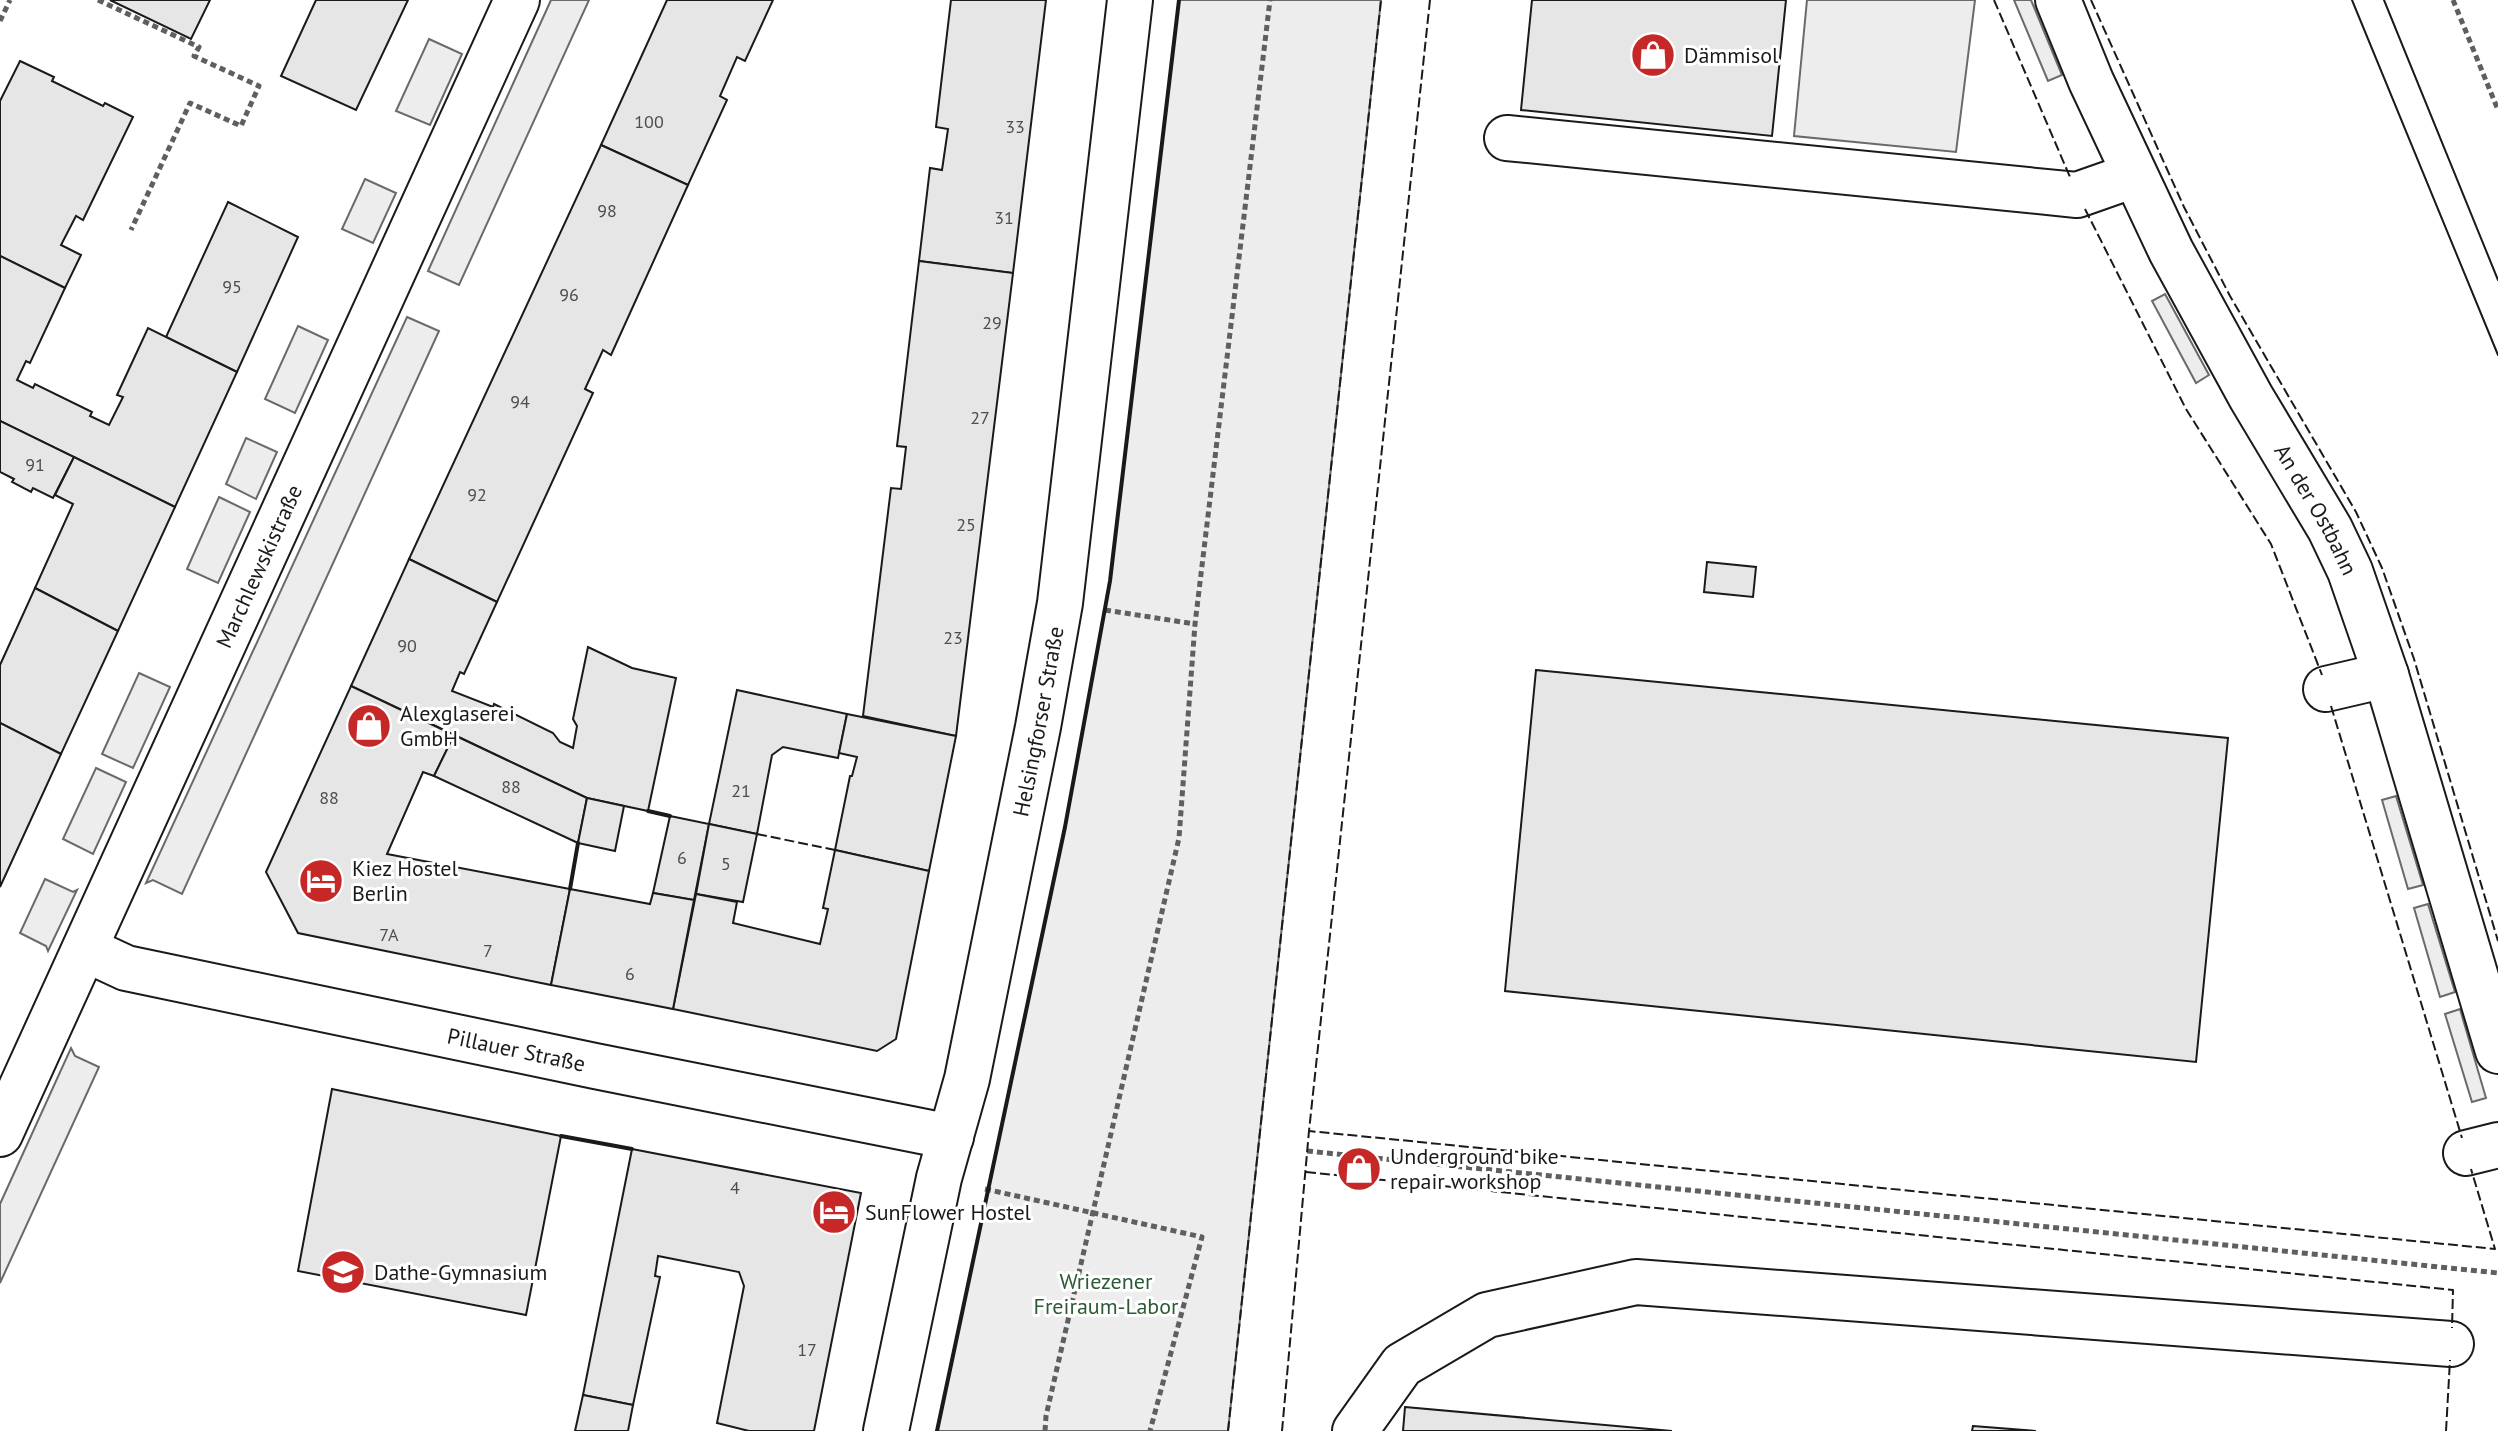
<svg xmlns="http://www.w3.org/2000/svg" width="2498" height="1431" viewBox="0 0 2498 1431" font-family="'PT Sans',sans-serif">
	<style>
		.built { fill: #ededed; stroke: #6a6a6a; stroke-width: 2 }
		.building { fill: #e6e6e6; stroke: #1a1a1a; stroke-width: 2 }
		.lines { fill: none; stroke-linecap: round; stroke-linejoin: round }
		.minor-casing { stroke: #1a1a1a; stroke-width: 48 }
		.path { stroke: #5f5f5f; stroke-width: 5; stroke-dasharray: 6 4; stroke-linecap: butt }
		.minor { stroke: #fff; stroke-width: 44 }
		.tram { stroke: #1a1a1a; stroke-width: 2 }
		.fence { stroke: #1a1a1a; stroke-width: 2; stroke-dasharray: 10 4; stroke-linecap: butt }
		.wall { stroke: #1a1a1a; stroke-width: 4 }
		.labels { text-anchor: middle; stroke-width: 6; stroke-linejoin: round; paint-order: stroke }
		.number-label { font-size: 18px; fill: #4d4d4d }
		.poi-label { font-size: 22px; fill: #1a1a1a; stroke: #fff; text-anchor: start }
		.street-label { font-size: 22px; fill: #1a1a1a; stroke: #fff }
		.park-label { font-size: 22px; fill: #2b5a34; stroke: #fff }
	</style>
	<rect width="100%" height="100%" fill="#fff"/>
	<!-- built -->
	<g class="built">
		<path d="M 551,0 L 589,0 L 459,285 L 428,271 Z"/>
		<path d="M 1179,0 L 1381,0 L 1228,1431 L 937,1431 L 1065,827 L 1110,581 Z"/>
		<path d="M 1807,0 L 1975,0 L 1956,152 L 1794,136 Z"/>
		<path d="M 2014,0 L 2031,0 L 2062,75 L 2048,81 Z"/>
		<path d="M 429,39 L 462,54 L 430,125 L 396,111 Z"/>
		<path d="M 365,179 L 396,193 L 373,243 L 342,229 Z"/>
		<path d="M 2165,294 L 2209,375 L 2196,383 L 2152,301 Z"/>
		<path d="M 407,317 L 439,331 L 182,894 L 153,880 L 146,883 Z"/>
		<path d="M 298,326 L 328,340 L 295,413 L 265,399 Z"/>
		<path d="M 246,438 L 277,452 L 256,499 L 226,484 Z"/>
		<path d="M 219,497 L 250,512 L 218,583 L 187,569 Z"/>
		<path d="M 139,673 L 170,687 L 133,768 L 102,754 Z"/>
		<path d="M 96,768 L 126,782 L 93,854 L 63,839 Z"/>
		<path d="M 2396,796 L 2423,885 L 2408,889 L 2382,800 Z"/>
		<path d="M 45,879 L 73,892 L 77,890 L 48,951 L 46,946 L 20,933 Z"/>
		<path d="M 2428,904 L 2455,992 L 2440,997 L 2414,908 Z"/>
		<path d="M 2460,1009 L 2486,1098 L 2472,1102 L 2445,1014 Z"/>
		<path d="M 71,1048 L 75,1056 L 99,1067 L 0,1283 L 0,1204 Z"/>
	</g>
	<!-- building -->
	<g class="building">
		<path d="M 110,0 L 210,0 L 191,39 Z"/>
		<path d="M 316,0 L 408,0 L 356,110 L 281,76 Z"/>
		<path d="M 667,0 L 773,0 L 745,61 L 737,57 L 720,96 L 727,100 L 688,185 L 601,145 Z"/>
		<path d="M 951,0 L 1046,0 L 1013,273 L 919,261 L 930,168 L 942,170 L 948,129 L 936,127 Z"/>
		<path d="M 1532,0 L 1786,0 L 1772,136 L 1521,110 Z"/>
		<path d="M 20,61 L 54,77 L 52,81 L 103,106 L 105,103 L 133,117 L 83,220 L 76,216 L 61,245 L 81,255 L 65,288 L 0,256 L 0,101 Z"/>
		<path d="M 601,145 L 688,185 L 611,355 L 603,350 L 585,389 L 593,393 L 497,602 L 409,559 Z"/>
		<path d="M 228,202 L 298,237 L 237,372 L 166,337 Z"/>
		<path d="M 0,256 L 65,288 L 30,363 L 26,361 L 17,380 L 33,388 L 35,384 L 92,412 L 90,416 L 109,425 L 123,397 L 117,395 L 148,328 L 237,372 L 175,507 L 0,421 Z"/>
		<path d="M 919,261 L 1013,273 L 956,736 L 863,716 L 891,488 L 901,489 L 906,447 L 897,446 Z"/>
		<path d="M 0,421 L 74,457 L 53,498 L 33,488 L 31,492 L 12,482 L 14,479 L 0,472 Z"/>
		<path d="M 74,457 L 175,507 L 118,631 L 35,588 L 73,504 L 55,495 Z"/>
		<path d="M 409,559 L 497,602 L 464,674 L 460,672 L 452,691 L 493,707 L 494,704 L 553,733 L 560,742 L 573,748 L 577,726 L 573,719 L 588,647 L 632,668 L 676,678 L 648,811 L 587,798 L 351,686 Z"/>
		<path d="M 1707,562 L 1756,567 L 1753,597 L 1704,592 Z"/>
		<path d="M 35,588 L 118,631 L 61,754 L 0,723 L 0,665 Z"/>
		<path d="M 1536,670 L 2228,738 L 2196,1062 L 1505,991 Z"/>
		<path d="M 351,686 L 454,735 L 434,776 L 423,772 L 387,854 L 570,889 L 551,985 L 298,933 L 266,872 Z"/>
		<path d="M 737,690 L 847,714 L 838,758 L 783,747 L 772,755 L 757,834 L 709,824 Z"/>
		<path d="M 847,714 L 956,736 L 929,871 L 835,850 L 850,776 L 852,776 L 857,757 L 839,753 Z"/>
		<path d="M 0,723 L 61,754 L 0,887 Z"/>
		<path d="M 454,735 L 587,798 L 578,843 L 434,776 Z"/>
		<path d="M 587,798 L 624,806 L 615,851 L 578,843 Z"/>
		<path d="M 670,816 L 709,824 L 694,900 L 653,893 Z"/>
		<path d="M 709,824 L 757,834 L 743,902 L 696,894 Z"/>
		<path d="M 835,850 L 929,871 L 896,1039 L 877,1051 L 673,1009 L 696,894 L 737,902 L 733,923 L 820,944 L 828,909 L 823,908 Z"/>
		<path d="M 570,889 L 650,904 L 653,893 L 694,900 L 673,1009 L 551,985 Z"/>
		<path d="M 332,1089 L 561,1136 L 526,1315 L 298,1271 Z"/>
		<path d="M 632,1149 L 861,1193 L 814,1431 L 749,1431 L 717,1423 L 744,1286 L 739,1272 L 658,1256 L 655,1276 L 660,1277 L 633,1405 L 583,1395 Z"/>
		<path d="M 583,1395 L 633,1405 L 628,1431 L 575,1431 Z"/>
		<path d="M 1405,1407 L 1672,1431 L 1403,1431 Z"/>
		<path d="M 1973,1426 L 2036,1431 L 1972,1431 Z"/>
	</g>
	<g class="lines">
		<!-- minor casing -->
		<g class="minor-casing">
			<g id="minor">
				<path id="s1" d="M 2058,0 L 2091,81 L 2171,251 L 2251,397 L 2330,529 L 2350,571 L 2386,675 L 2498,1051"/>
				<path d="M 1507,138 L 2077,195 L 2134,175"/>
				<path d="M 2326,689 L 2386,675"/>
				<path id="s2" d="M 85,949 L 126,968 L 595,1066 L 951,1137"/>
				<path id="s3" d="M 0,1134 L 517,0"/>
				<path d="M 2466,1153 L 2498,1145"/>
				<path id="s4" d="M 886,1431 L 939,1178 L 967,1079 L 1038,727 L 1060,603 L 1130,0"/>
				<path d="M 1355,1431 L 1402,1365 L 1487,1315 L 1636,1282 L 2451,1344"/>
			</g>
		</g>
		<!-- path -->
		<g class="path">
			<path d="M 98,0 L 199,47 L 194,56 L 259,86 L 241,126 L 190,103 L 131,230"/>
			<path d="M 2453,0 L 2498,110"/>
			<path d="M 0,21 L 10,0"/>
			<path d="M 1105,610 L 1195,624"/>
			<path d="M 1307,1151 L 2498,1273"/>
			<path d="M 985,1189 L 1202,1237 L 1150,1431"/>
			<path d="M 1045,1431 L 1046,1416 L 1179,838 L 1195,624 L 1270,0"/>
		</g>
		<!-- minor -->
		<use href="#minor" class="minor"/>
		<!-- tram -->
		<g class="tram">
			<path d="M 2352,0 L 2498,355"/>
			<path d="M 2384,0 L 2498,280"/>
		</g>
		<!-- fence -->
		<g class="fence">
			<path d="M 1430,0 L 1309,1131 L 2495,1249 L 2471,1169"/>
			<path d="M 1994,0 L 2070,177"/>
			<path d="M 2091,0 L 2184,207 L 2230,296 L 2356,512 L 2382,568 L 2414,659 L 2498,941"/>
			<path d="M 2085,209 L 2186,409 L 2271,544 L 2322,675"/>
			<path d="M 2331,706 L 2462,1138"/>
			<path d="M 757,834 L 835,850"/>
			<path d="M 1306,1172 L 2453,1290 L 2452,1328"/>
			<path d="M 1228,1431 L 1381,0"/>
			<path d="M 1282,1431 L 1309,1131"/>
			<path d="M 2446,1431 L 2450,1360"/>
		</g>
		<!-- wall -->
		<g class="wall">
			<path d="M 648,811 L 670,816"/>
			<path d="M 570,889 L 578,843"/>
			<path d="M 561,1136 L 632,1149"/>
			<path d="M 937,1431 L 1065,827 L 1110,581 L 1179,0"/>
		</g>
	</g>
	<!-- icons -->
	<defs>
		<g id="shop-disc" transform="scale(2.3)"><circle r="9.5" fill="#c62828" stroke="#fff"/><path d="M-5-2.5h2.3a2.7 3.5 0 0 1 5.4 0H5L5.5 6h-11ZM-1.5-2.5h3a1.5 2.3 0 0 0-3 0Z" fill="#fff"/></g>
		<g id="hotel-disc" transform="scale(2.3)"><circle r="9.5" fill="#c62828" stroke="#fff"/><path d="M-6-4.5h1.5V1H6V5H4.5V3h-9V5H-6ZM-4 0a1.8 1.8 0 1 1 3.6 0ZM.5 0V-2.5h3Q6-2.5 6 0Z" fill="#fff"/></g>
		<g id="school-disc" transform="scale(2.3)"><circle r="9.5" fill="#c62828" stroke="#fff"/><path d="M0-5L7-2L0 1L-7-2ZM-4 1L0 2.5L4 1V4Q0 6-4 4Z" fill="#fff"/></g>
	</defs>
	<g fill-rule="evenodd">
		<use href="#shop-disc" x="1653" y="55"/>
		<use href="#shop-disc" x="369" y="726"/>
		<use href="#hotel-disc" x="321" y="881"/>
		<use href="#shop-disc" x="1359" y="1169"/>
		<use href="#hotel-disc" x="834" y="1212"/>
		<use href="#school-disc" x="343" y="1272"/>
	</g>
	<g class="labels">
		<!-- number labels -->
		<g class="number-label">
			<text x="649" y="128">100</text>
			<text x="1015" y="133">33</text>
			<text x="607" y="217">98</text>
			<text x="1004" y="224">31</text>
			<text x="232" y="293">95</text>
			<text x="569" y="301">96</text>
			<text x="992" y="329">29</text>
			<text x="520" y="408">94</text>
			<text x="980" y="424">27</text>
			<text x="35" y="471">91</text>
			<text x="477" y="501">92</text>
			<text x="966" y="531">25</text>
			<text x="953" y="644">23</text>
			<text x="407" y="652">90</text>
			<text x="511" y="793">88</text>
			<text x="741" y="797">21</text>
			<text x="329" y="804">88</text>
			<text x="682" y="864">6</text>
			<text x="726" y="870">5</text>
			<text x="389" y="941">7A</text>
			<text x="488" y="957">7</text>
			<text x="630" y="980">6</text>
			<text x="735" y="1194">4</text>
			<text x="807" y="1356">17</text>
		</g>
		<!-- poi labels -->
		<g class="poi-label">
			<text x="1684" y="63">Dämmisol</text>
			<text x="400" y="721">Alexglaserei<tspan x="400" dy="25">GmbH</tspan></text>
			<text x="352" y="876">Kiez Hostel<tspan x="352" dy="25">Berlin</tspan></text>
			<text x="1390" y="1164">Underground bike<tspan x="1390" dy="25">repair workshop</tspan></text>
			<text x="865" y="1220">SunFlower Hostel</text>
			<text x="374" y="1280">Dathe-Gymnasium</text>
		</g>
		<!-- street labels -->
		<g class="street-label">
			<text dy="8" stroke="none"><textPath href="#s1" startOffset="572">An der Ostbahn</textPath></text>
			<text dy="8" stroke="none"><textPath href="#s3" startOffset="624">Marchlewskistraße</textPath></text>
			<text dy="8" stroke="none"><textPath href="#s4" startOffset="726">Helsingforser Straße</textPath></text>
			<text dy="8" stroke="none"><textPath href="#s2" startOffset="444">Pillauer Straße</textPath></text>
		</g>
		<!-- park labels -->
		<g class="park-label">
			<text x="1106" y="1289">Wriezener<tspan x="1106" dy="25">Freiraum-Labor</tspan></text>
		</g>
	</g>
</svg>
